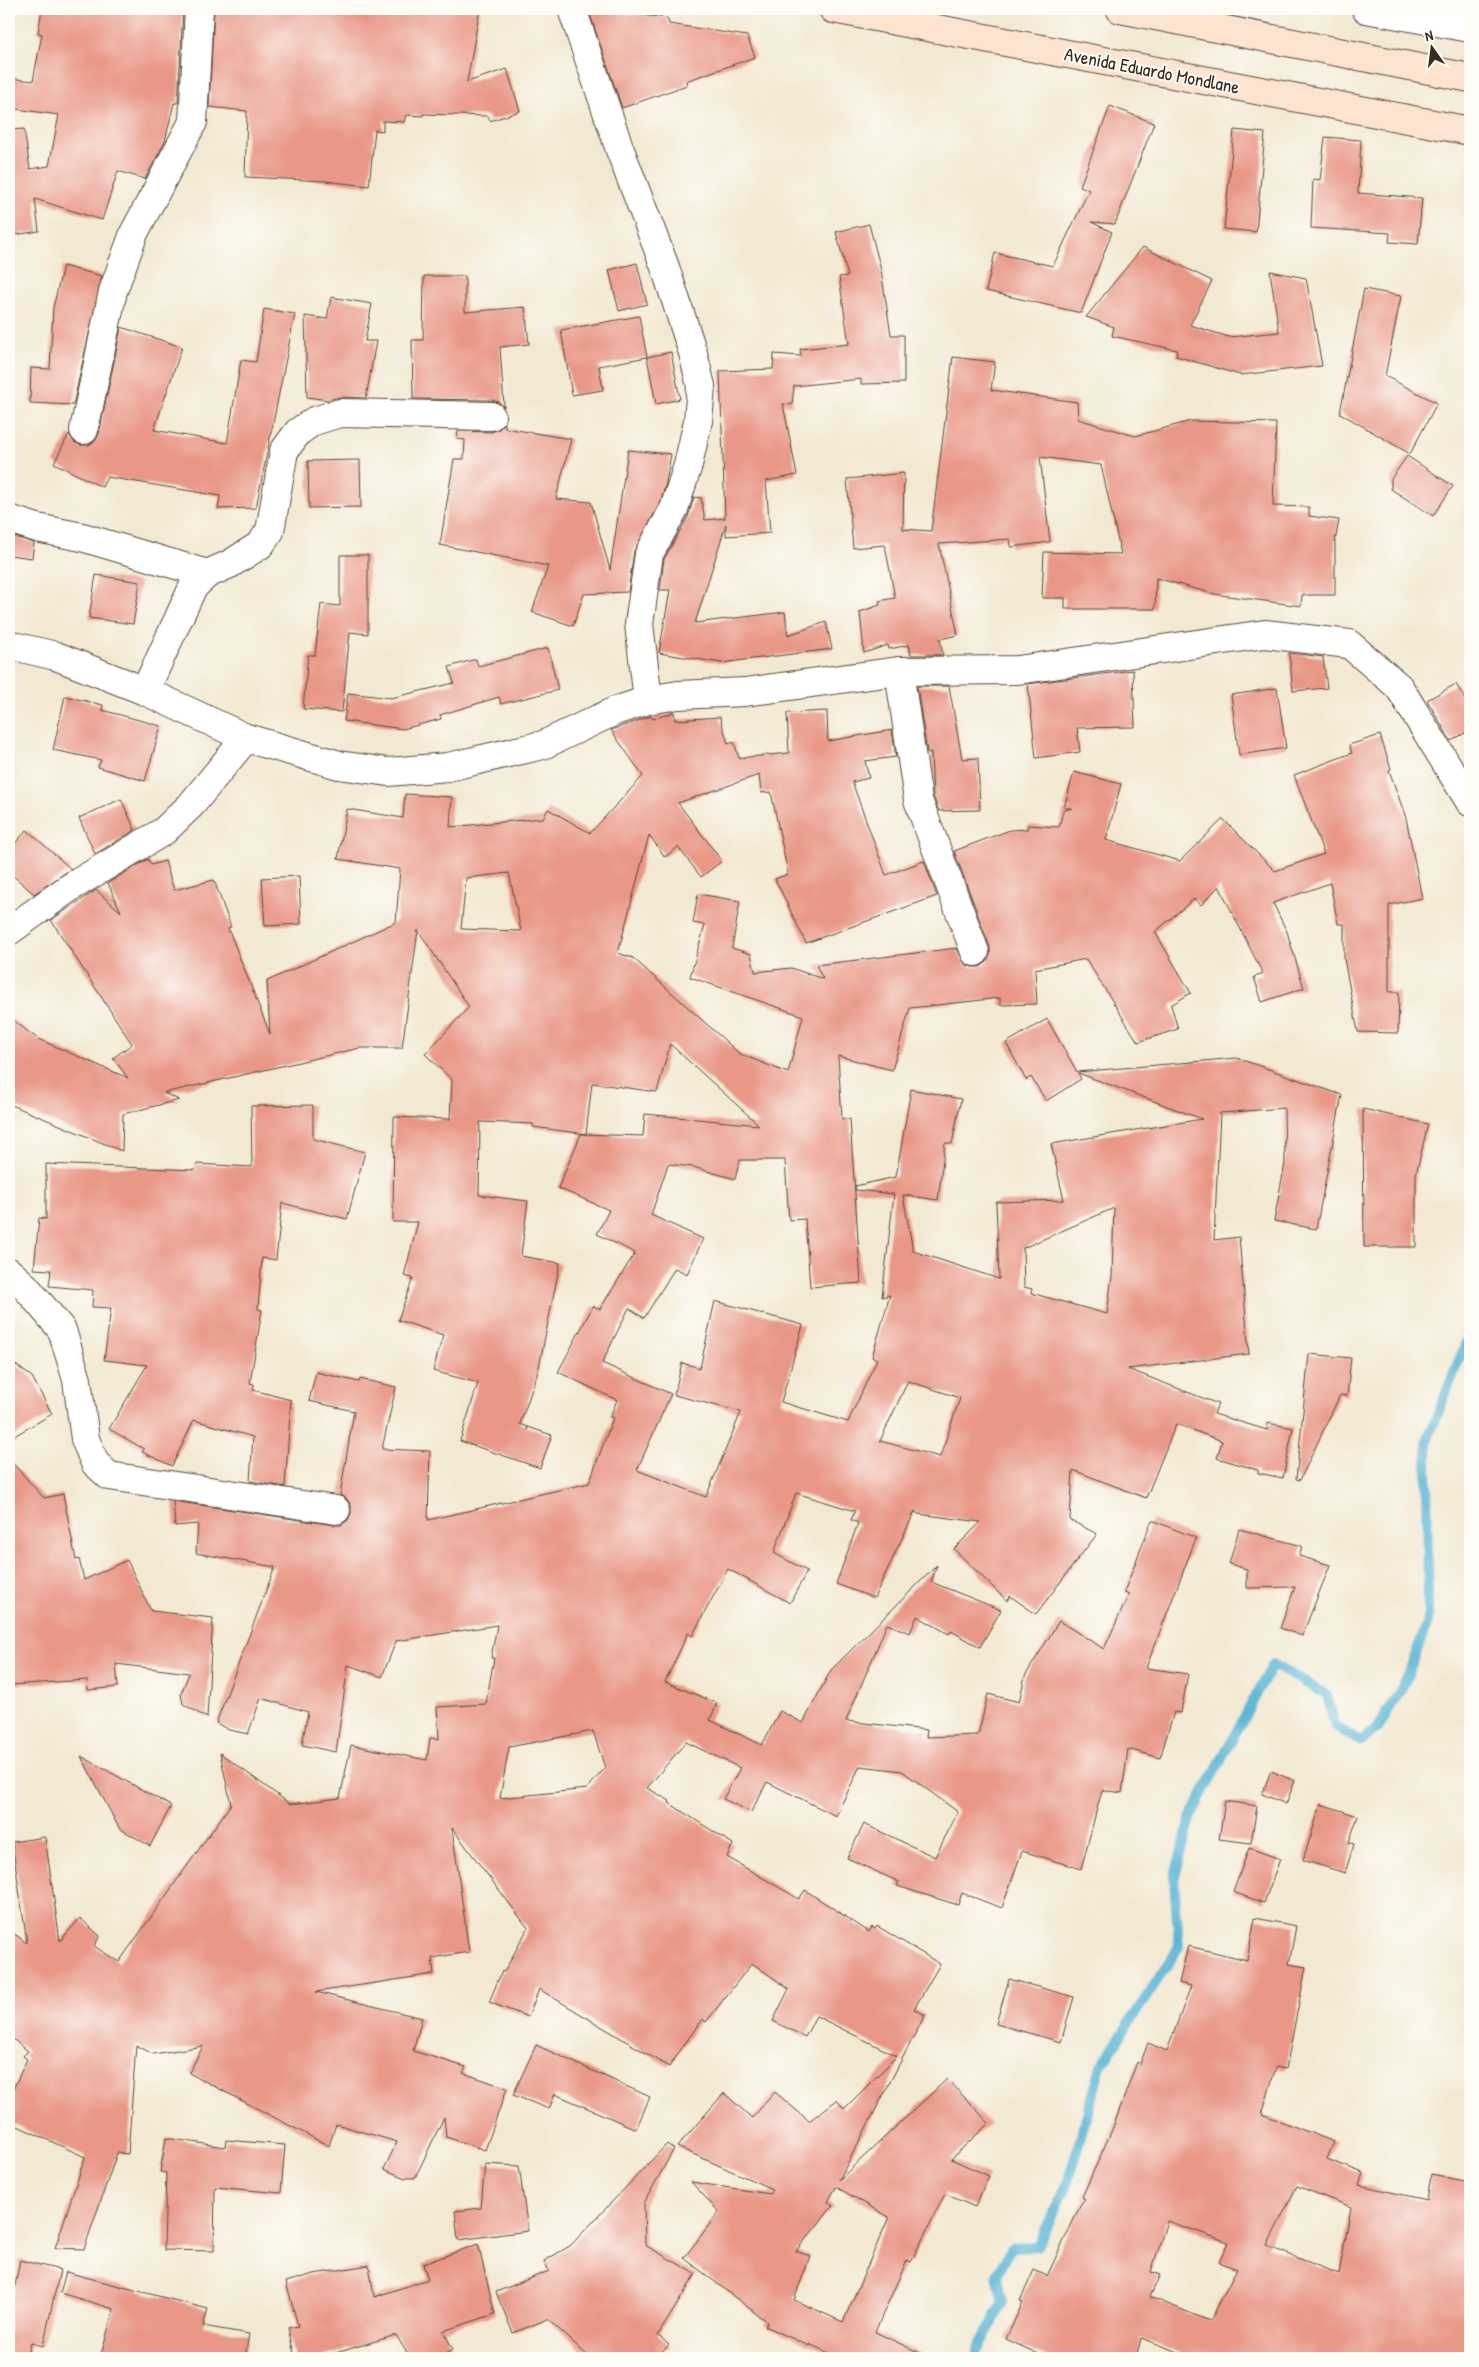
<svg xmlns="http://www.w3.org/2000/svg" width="1479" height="2367" viewBox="0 0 1479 2367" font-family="'Patrick Hand',sans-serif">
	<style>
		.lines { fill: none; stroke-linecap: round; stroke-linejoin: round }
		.stream { stroke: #56b3d4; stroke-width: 10 }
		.building { fill: #e99887; fill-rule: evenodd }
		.street-casing { stroke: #574739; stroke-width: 30 }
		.secondary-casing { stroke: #574739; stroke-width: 30 }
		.street { stroke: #fff; stroke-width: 28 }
		.secondary { stroke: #fde4d0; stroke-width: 28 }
		.labels { text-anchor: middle; stroke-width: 4; stroke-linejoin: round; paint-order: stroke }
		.street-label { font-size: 19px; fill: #3b2a1e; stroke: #fdfcf7 }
	</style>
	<rect width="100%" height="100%" fill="#fdfcf7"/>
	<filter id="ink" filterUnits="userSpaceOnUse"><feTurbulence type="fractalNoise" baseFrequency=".02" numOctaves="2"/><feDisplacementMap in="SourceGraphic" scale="10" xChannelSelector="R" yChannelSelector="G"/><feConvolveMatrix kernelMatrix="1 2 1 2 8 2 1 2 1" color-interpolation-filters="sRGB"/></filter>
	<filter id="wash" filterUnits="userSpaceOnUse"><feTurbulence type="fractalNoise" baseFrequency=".0096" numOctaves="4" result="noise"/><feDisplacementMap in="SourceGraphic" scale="20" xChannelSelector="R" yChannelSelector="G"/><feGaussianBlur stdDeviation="1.12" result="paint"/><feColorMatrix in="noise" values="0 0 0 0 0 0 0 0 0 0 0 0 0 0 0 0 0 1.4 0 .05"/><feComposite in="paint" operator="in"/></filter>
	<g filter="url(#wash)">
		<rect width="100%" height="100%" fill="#f3e9d2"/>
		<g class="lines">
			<!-- stream -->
			<path class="stream" d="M 976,2358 L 977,2351 L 1003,2303 L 997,2274 L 1012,2247 L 1037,2246 L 1066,2188 L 1101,2066 L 1179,1947 L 1174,1879 L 1193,1812 L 1273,1664 L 1327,1695 L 1335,1726 L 1360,1741 L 1378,1728 L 1404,1684 L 1428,1622 L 1427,1441 L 1470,1332"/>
		</g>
		<g id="blocks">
			<!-- building -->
			<g class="building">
				<path d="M 42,9 L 183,9 L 178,103 L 174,103 L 165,141 L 145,179 L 118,171 L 102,220 L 35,199 L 39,231 L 9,236 L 9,130 L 24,129 L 30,169 L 49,166 L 59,115 L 9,108 L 9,78 L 33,81 L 42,34 L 38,33 Z"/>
				<path d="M 214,9 L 480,9 L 467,82 L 507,69 L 520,111 L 490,121 L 488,116 L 423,114 L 423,116 L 406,115 L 404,122 L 383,121 L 383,131 L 375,130 L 369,186 L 325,181 L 245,177 L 247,111 L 209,107 Z"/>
				<path d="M 588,9 L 667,18 L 669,24 L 747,36 L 755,57 L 686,81 L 687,85 L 622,108 Z"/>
				<path d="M 1110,106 L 1154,123 L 1115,224 L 1091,222 L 1112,232 L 1081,313 L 986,291 L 995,253 L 1053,266 L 1089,190 L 1080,186 Z"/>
				<path d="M 1234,130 L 1265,133 L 1256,232 L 1224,229 Z"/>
				<path d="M 1325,137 L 1361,140 L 1358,193 L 1422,198 L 1418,244 L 1389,242 L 1390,233 L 1311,228 L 1313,179 L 1320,180 Z"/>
				<path d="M 869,224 L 881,270 L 891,335 L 904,335 L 904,383 L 861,384 L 861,379 L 794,386 L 792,405 L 783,404 L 797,475 L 766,481 L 770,533 L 726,536 L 726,524 L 695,623 L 785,612 L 788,635 L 826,622 L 832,649 L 721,663 L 659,653 L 670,590 L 660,590 L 664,559 L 688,517 L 694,497 L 701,498 L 705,520 L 725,518 L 720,371 L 773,369 L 774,354 L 801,356 L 800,349 L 849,344 L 839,277 L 848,276 L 836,232 Z"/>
				<path d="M 1143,247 L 1212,281 L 1190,325 L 1229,337 L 1279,332 L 1270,271 L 1306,278 L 1322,366 L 1240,375 L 1176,356 L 1177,350 L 1112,336 L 1114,327 L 1086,317 Z"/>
				<path d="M 637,263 L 647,304 L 619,311 L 609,270 Z"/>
				<path d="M 63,266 L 102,276 L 73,405 L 30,403 L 31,368 L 50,369 L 53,308 Z"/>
				<path d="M 424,276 L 465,276 L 465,312 L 525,307 L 529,344 L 500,347 L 504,407 L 499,402 L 491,400 L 413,399 L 412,340 L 423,340 Z"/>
				<path d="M 1364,289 L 1401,296 L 1385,376 L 1437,403 L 1410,454 L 1340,413 Z"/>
				<path d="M 331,297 L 372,304 L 365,341 L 376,341 L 366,398 L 340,397 L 328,400 L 307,397 L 305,316 L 327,319 Z"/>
				<path d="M 264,309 L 295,314 L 256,508 L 218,509 L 220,496 L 107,477 L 102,487 L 54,463 L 69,434 L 74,442 L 81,445 L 89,445 L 96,440 L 99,434 L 121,327 L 182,347 L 154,430 L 227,443 L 241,360 L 256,362 Z"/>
				<path d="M 639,316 L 647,357 L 599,366 L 603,390 L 572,395 L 561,330 Z"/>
				<path d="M 671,352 L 680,399 L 656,404 L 647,357 Z"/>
				<path d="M 953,357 L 995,362 L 991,390 L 1077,402 L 1078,419 L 1135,436 L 1191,421 L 1276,423 L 1273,506 L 1309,507 L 1309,516 L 1339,520 L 1335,542 L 1335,595 L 1302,595 L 1301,606 L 1214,594 L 1156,578 L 1155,609 L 1065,609 L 1065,598 L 1042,598 L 1044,552 L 1121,554 L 1101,465 L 1040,457 L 1050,542 L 1011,547 L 1010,539 L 939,544 L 958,635 L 940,639 L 943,655 L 911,655 L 909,645 L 889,649 L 888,645 L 864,653 L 860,612 L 880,605 L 879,601 L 895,598 L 885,545 L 853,548 L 847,479 L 904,473 L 903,529 L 931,531 Z"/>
				<path d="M 505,423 L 505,428 L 571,439 L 556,499 L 591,502 L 610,570 L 628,450 L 671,454 L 666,483 L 660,503 L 634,551 L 628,592 L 584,594 L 573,626 L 532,612 L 548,566 L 440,545 L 454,459 L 464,459 L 465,440 L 457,439 L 458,431 L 491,432 L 499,429 Z"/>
				<path d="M 1407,456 L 1453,486 L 1433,516 L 1391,489 L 1391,479 Z"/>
				<path d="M 360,460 L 361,507 L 309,508 L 308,461 Z"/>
				<path d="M 9,535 L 34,543 L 32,558 L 9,555 Z"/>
				<path d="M 340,555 L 368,555 L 368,634 L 350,632 L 342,712 L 303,709 L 308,655 L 315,655 L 321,604 L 340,606 Z"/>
				<path d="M 96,575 L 140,582 L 133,624 L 89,618 Z"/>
				<path d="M 548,648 L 558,690 L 501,704 L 499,697 L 440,715 L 441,719 L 403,729 L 344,721 L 348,693 L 391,698 L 454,683 L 449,667 L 476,659 L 478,666 Z"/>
				<path d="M 1289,653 L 1323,657 L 1327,688 L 1293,691 Z"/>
				<path d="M 1133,670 L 1135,727 L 1077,728 L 1080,752 L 1036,758 L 1028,684 Z"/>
				<path d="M 1456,684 L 1470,708 L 1470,730 L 1451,741 L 1427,700 Z"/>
				<path d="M 917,686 L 949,686 L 962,759 L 978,758 L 980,810 L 939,811 L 933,796 L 931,752 L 927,753 Z"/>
				<path d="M 1277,688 L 1286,748 L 1239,755 L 1231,695 Z"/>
				<path d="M 65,696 L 103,705 L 102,710 L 161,726 L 145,781 L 98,767 L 101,760 L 53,750 Z"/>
				<path d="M 827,711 L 828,741 L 892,730 L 896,757 L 865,761 L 869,778 L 852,782 L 886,875 L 924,861 L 937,896 L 806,943 L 775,879 L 788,874 L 771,792 L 761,793 L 759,775 L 678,803 L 722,861 L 701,877 L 678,847 L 665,857 L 649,835 L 618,953 L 633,958 L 740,1054 L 788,1073 L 803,1016 L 690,977 L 705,925 L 693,923 L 698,894 L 740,901 L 732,948 L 751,954 L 755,972 L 791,968 L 823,979 L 816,965 L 957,948 L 965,964 L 972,967 L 980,967 L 987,962 L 990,955 L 990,947 L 954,851 L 1010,830 L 1027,829 L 1028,825 L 1059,827 L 1063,811 L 1072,808 L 1064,808 L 1074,772 L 1121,784 L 1106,840 L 1180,861 L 1223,819 L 1275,871 L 1324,854 L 1294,775 L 1352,753 L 1349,745 L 1380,735 L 1391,769 L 1389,770 L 1406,818 L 1422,898 L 1389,905 L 1389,992 L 1399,992 L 1398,1033 L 1358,1032 L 1344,959 L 1344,924 L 1338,924 L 1330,883 L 1273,903 L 1287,932 L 1304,988 L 1262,1002 L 1254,977 L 1263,974 L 1219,886 L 1201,905 L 1194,899 L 1155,932 L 1191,993 L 1171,1005 L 1178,1029 L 1138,1042 L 1086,959 L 1035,969 L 1037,1004 L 1000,1005 L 1000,998 L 910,1008 L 892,1070 L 838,1056 L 842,1119 L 850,1119 L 861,1283 L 810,1287 L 805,1219 L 789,1220 L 785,1160 L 740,1160 L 735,1179 L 693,1167 L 668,1164 L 651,1215 L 703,1239 L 687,1274 L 675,1268 L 644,1318 L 629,1308 L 602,1363 L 671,1394 L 637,1470 L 706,1497 L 741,1412 L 674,1395 L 682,1363 L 700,1368 L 715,1301 L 803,1325 L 781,1402 L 848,1422 L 877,1359 L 872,1357 L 890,1295 L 882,1297 L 894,1194 L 855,1190 L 855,1186 L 896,1177 L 911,1089 L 961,1099 L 952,1144 L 945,1143 L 938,1200 L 903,1195 L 913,1251 L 999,1279 L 996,1202 L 1064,1200 L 1051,1144 L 1202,1119 L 1078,1073 L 1081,1079 L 1046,1101 L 1031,1077 L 1026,1080 L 1006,1043 L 1047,1019 L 1077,1072 L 1237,1058 L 1342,1095 L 1316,1229 L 1274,1221 L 1285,1163 L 1284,1108 L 1220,1113 L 1214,1240 L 1239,1237 L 1249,1354 L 1128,1369 L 1218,1404 L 1214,1414 L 1267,1430 L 1268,1423 L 1293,1428 L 1283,1478 L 1258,1473 L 1258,1470 L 1217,1458 L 1222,1441 L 1176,1424 L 1146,1498 L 1073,1470 L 1070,1520 L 1097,1534 L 1036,1614 L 1010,1596 L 1007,1601 L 954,1549 L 981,1522 L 918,1514 L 915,1511 L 874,1598 L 836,1584 L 858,1523 L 851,1520 L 855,1511 L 796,1493 L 774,1553 L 807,1571 L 790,1603 L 728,1569 L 692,1636 L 688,1633 L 665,1682 L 717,1703 L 710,1720 L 762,1745 L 780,1711 L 803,1723 L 831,1670 L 937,1565 L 931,1582 L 1001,1610 L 980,1647 L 951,1631 L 949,1634 L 917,1616 L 910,1633 L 887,1624 L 846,1721 L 927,1730 L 926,1737 L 978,1735 L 988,1694 L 1019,1702 L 1025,1676 L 1059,1621 L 1104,1649 L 1129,1594 L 1124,1592 L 1152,1520 L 1196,1538 L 1146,1668 L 1188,1674 L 1181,1713 L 1174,1712 L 1160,1758 L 1128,1749 L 1122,1793 L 1102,1790 L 1081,1869 L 1022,1851 L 1002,1908 L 962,1893 L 958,1905 L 897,1886 L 899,1882 L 847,1858 L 864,1824 L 935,1857 L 958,1812 L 902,1771 L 860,1766 L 836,1816 L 767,1782 L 751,1812 L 723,1799 L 740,1768 L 686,1742 L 647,1788 L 670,1801 L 669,1803 L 733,1844 L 727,1857 L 799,1899 L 805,1890 L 869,1932 L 872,1927 L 875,1929 L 877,1926 L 940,1964 L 914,2009 L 925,2015 L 902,2059 L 900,2058 L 902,2059 L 839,2180 L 947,2079 L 989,2123 L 951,2159 L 989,2176 L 975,2207 L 945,2194 L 911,2262 L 907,2260 L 875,2332 L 931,2358 L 840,2358 L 809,2344 L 809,2346 L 765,2326 L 767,2322 L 684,2258 L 719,2212 L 691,2182 L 770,2194 L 772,2189 L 677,2147 L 724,2093 L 752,2118 L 775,2092 L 809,2121 L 837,2100 L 844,2109 L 897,2056 L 816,2016 L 805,2037 L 773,2021 L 789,1989 L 752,1963 L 706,2022 L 702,2019 L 669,2067 L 539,1989 L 528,2017 L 489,2002 L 502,1971 L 504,1972 L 528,1928 L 452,1828 L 469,1952 L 432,1958 L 434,1974 L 316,1992 L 422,2018 L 413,2051 L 466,2067 L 463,2073 L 507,2088 L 485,2150 L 446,2137 L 444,2117 L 415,2178 L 405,2178 L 384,2169 L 397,2142 L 336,2124 L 329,2146 L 189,2073 L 203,2046 L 153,2054 L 136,2045 L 128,2154 L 117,2153 L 84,2249 L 55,2248 L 85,2157 L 9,2122 L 9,2098 L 27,2059 L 23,2056 L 28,2051 L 9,2036 L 9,1930 L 27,1943 L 12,1842 L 45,1837 L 60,1941 L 80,1918 L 100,1936 L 94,1946 L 119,1962 L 231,1804 L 220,1753 L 290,1804 L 340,1798 L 351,1745 L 427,1760 L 430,1738 L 439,1739 L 437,1707 L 486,1704 L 494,1658 L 491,1658 L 497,1625 L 396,1641 L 382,1677 L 348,1665 L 336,1752 L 302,1745 L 308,1712 L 261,1698 L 248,1734 L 229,1730 L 216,1723 L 275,1567 L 196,1553 L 198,1524 L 175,1526 L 173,1501 L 334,1525 L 341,1525 L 348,1520 L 351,1513 L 351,1505 L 346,1498 L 340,1495 L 354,1411 L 309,1401 L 316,1372 L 359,1382 L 360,1379 L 396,1387 L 382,1449 L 430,1451 L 428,1520 L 589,1483 L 613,1418 L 610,1417 L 617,1400 L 558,1372 L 593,1306 L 600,1309 L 635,1253 L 597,1234 L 609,1210 L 558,1188 L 581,1134 L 643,1136 L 645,1114 L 759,1125 L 670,1044 L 657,1092 L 592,1083 L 586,1134 L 533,1127 L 533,1124 L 480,1122 L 479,1195 L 528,1201 L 521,1256 L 560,1263 L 538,1372 L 520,1424 L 528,1427 L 527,1430 L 528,1427 L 552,1435 L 540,1468 L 460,1441 L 478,1383 L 433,1371 L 443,1335 L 398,1320 L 413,1278 L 404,1276 L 418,1222 L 393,1222 L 394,1117 L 450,1119 L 452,1080 L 425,1054 L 469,1007 L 418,930 L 402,1048 L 360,1048 L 164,1093 L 179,1100 L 123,1114 L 122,1151 L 9,1104 L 9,1017 L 38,1039 L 128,1078 L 113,1058 L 132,1044 L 51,920 L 96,890 L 121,912 L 108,883 L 148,859 L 151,865 L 165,861 L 174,890 L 214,880 L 231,927 L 228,928 L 270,1034 L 267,981 L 396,922 L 400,869 L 338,859 L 347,809 L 403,818 L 405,794 L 452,797 L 450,827 L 543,818 L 548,809 L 590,833 L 643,776 L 611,730 L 651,716 L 653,719 L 674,712 L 675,720 L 720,717 L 728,744 L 734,742 L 739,758 L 789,753 L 787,713 ZM 509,873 L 521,931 L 461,929 L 466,878 ZM 1114,1208 L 1112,1276 L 1107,1314 L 1031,1293 L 1032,1289 L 1024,1287 L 1023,1248 ZM 908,1381 L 960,1398 L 940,1457 L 880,1441 ZM 593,1731 L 605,1768 L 587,1789 L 500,1798 L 509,1747 ZM 836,2187 L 889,2217 L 843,2322 L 794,2300 L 810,2256 L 796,2251 L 833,2206 L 828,2202 Z"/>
				<path d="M 121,799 L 135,830 L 95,854 L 79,818 Z"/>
				<path d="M 27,830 L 71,869 L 34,894 L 9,872 L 9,850 Z"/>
				<path d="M 299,876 L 301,924 L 265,926 L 262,878 Z"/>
				<path d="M 313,1105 L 313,1139 L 365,1152 L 347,1219 L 282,1203 L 276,1260 L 262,1258 L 258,1309 L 262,1310 L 250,1383 L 254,1384 L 253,1390 L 291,1400 L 285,1487 L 250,1481 L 253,1437 L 194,1420 L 172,1466 L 142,1452 L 144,1449 L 109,1429 L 147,1365 L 104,1360 L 111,1308 L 92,1307 L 93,1290 L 49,1286 L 51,1270 L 34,1269 L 39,1218 L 46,1219 L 46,1164 L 195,1170 L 197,1164 L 252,1167 L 251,1106 Z"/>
				<path d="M 1363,1109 L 1428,1124 L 1416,1174 L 1416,1247 L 1364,1247 Z"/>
				<path d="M 1309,1354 L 1351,1358 L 1347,1396 L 1340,1395 L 1300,1480 L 1296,1479 Z"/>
				<path d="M 9,1360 L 32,1377 L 52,1414 L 9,1439 Z"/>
				<path d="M 9,1459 L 44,1498 L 63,1494 L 76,1560 L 79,1559 L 84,1580 L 127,1560 L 151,1611 L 213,1618 L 207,1718 L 183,1704 L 181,1694 L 189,1673 L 116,1664 L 118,1687 L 88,1690 L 87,1680 L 9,1685 Z"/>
				<path d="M 1239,1529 L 1302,1546 L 1299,1556 L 1330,1565 L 1302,1636 L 1280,1628 L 1295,1587 L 1247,1588 L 1247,1569 L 1229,1564 Z"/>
				<path d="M 81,1756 L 171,1806 L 150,1846 L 119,1828 Z"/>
				<path d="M 1271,1771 L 1295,1781 L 1286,1804 L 1262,1794 Z"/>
				<path d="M 1225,1801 L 1257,1806 L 1251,1843 L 1219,1839 Z"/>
				<path d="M 1321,1804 L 1358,1816 L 1349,1842 L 1354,1844 L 1345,1873 L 1303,1860 Z"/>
				<path d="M 1249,1848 L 1280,1859 L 1264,1903 L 1233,1892 Z"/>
				<path d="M 1255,1918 L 1296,1926 L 1289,1964 L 1306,1967 L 1286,2069 L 1276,2067 L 1262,2114 L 1334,2142 L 1327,2159 L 1363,2173 L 1359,2185 L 1427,2200 L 1431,2175 L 1470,2182 L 1470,2358 L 1444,2358 L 1414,2353 L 1415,2358 L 1193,2358 L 1141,2338 L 1136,2358 L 1047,2358 L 1006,2339 L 1023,2302 L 1020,2301 L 1034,2270 L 1047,2276 L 1084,2198 L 1082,2197 L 1112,2130 L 1137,2062 L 1140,2064 L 1148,2043 L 1167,2051 L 1191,1986 L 1179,1983 L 1188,1946 L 1247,1960 ZM 1297,2186 L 1351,2207 L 1339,2274 L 1267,2246 ZM 1167,2221 L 1228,2242 L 1219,2262 L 1237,2269 L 1210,2321 L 1150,2297 L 1160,2275 L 1151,2272 Z"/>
				<path d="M 1009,1979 L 1074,1997 L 1061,2042 L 996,2024 Z"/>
				<path d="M 536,2045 L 650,2097 L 636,2129 L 555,2094 L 549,2109 L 513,2095 Z"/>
				<path d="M 166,2138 L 225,2147 L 226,2140 L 285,2145 L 281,2193 L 215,2187 L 214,2251 L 164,2250 L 166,2173 L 160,2172 Z"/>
				<path d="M 667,2144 L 674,2149 L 644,2203 L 645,2245 L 696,2274 L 658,2335 L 669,2345 L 656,2358 L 590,2358 L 548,2319 L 513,2333 L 496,2292 L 549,2271 L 544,2261 L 570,2246 Z"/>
				<path d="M 485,2164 L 519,2166 L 528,2231 L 458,2240 L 455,2211 L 481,2208 Z"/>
				<path d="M 478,2244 L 495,2314 L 443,2331 L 453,2349 L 437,2358 L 410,2358 L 396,2335 L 319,2358 L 295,2358 L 288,2328 L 298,2326 L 286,2282 L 314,2274 L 369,2265 L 374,2297 L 428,2279 L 423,2264 Z"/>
				<path d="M 20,2260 L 60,2270 L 43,2346 L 31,2343 L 27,2358 L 9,2358 L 9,2317 Z"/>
				<path d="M 66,2272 L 208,2309 L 203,2326 L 249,2334 L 245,2358 L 100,2358 L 114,2309 L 60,2293 Z"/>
			</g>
		</g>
	</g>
	<g filter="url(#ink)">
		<use href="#blocks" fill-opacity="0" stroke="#574739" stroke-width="1"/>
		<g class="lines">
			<!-- street casing -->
			<g class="street-casing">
				<g id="street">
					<path d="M 572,9 L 620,150 L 665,267 L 693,353 L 701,386 L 698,421 L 688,465 L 674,509 L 649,554 L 639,624 L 648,700"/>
					<path d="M 1366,9 L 1470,28"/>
					<path d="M 84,430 L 113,291 L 134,233 L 193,122 L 199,9"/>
					<path d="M 9,519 L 37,528 L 82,537 L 207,574"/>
					<path d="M 9,645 L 56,656 L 145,691 L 246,738 L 339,765 L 388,772 L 448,767 L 543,745 L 615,711 L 648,700 L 678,695 L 745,692 L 899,671 L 1018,670 L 1265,634 L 1349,644 L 1399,687 L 1470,802"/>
					<path d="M 899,671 L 918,800 L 975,952"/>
					<path d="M 145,691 L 193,587 L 207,574 L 230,564 L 260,545 L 270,531 L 284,451 L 298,432 L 314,421 L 340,413 L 491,416"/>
					<path d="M 9,931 L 69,888 L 164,831 L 191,805 L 246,738"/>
					<path d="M 9,1272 L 25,1286 L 62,1330 L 77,1380 L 85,1439 L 95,1463 L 109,1476 L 336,1510"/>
				</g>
			</g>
			<!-- secondary casing -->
			<g class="secondary-casing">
				<g id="secondary">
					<path d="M 833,9 L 1470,131"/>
					<path d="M 1120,9 L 1470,78"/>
				</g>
			</g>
			<!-- street -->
			<use href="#street" class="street"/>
			<!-- secondary -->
			<use href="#secondary" class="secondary"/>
		</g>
	</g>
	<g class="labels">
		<!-- street labels -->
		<g class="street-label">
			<text transform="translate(1152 70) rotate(11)" y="7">Avenida Eduardo Mondlane</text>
		</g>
	</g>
	<!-- margin -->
	<rect width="1479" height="2367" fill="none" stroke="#fdfcf7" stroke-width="30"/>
	<!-- north arrow -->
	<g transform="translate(1432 48) rotate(346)" stroke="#fdfcf7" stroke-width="4" paint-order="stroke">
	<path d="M0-4L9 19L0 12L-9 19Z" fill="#3b2a1e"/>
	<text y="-8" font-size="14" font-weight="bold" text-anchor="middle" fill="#3b2a1e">N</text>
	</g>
</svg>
